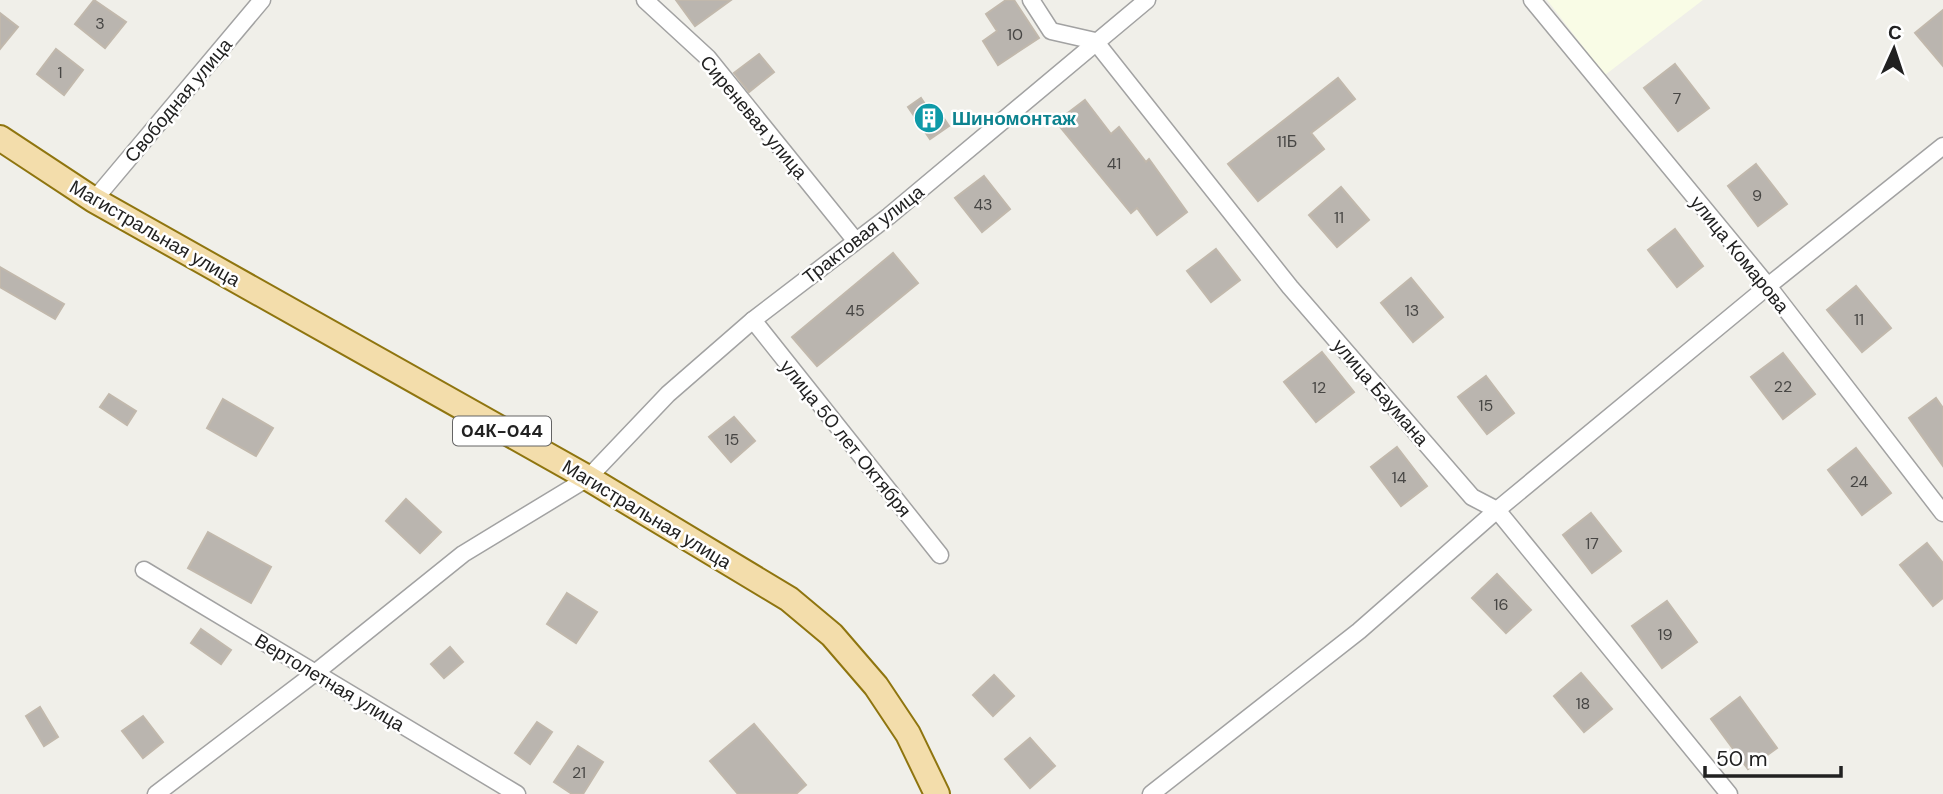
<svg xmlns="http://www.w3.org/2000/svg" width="1943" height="794" viewBox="0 0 1943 794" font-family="'DM Sans',sans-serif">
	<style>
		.education { fill: #f9fce6 }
		.building { fill: #bab5af; stroke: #c1b8ac; stroke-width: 2 }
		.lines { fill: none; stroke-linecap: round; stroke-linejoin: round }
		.minor-casing { stroke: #a2a2a2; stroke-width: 19 }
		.primary-casing { stroke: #8f750f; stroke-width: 28 }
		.minor { stroke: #fff; stroke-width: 16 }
		.primary { stroke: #f3ddab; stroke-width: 24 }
		.labels { text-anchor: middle; stroke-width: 5; stroke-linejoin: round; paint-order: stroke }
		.number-label { font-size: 16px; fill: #474644 }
		.shield { fill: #fff; stroke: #646464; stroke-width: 2 }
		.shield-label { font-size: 18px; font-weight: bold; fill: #212121 }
		.street-label { font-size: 19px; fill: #212121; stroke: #fff }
		.culture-label { font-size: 19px; font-weight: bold; fill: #0d838f; stroke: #fff; text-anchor: start }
	</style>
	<rect width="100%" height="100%" fill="#f0efe9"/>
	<!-- education -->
	<path class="education" d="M 1547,0 L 1703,0 L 1605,75 Z"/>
	<!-- building -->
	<g class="building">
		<path d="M 94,0 L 126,22 L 105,48 L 75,24 Z"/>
		<path d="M 676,0 L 731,0 L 695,26 Z"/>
		<path d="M 1006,0 L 1014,0 L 1039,38 L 998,65 L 983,41 L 997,31 L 986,14 Z"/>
		<path d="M 1943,10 L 1943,66 L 1915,33 Z"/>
		<path d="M 0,13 L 18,27 L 0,49 Z"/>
		<path d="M 56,49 L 83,70 L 64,95 L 37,74 Z"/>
		<path d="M 759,54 L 774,72 L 749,92 L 734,73 Z"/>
		<path d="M 1675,64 L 1709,108 L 1678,131 L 1644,88 Z"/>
		<path d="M 1338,78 L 1355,99 L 1311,133 L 1324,149 L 1258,201 L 1228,164 Z"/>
		<path d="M 921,98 L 929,110 L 935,105 L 949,126 L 930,139 L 908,107 Z"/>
		<path d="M 1085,100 L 1111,134 L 1119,127 L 1146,162 L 1149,159 L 1187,212 L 1157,235 L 1137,208 L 1131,213 L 1056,122 Z"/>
		<path d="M 1756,164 L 1787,204 L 1758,226 L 1728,186 Z"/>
		<path d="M 984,176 L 1010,209 L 982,232 L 955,198 Z"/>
		<path d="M 1341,187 L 1369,220 L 1337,247 L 1309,215 Z"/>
		<path d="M 1675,229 L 1703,266 L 1677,287 L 1648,250 Z"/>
		<path d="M 1216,249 L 1240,280 L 1211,302 L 1187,271 Z"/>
		<path d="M 893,253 L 918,283 L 817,366 L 792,337 Z"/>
		<path d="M 0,267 L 64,304 L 55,319 L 0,287 Z"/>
		<path d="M 1411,278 L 1443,317 L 1413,342 L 1381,303 Z"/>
		<path d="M 1856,286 L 1891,328 L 1862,352 L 1827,310 Z"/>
		<path d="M 1322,352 L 1354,392 L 1316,422 L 1284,382 Z"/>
		<path d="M 1783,353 L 1815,394 L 1783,419 L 1751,377 Z"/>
		<path d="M 1486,376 L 1514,413 L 1487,434 L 1458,397 Z"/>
		<path d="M 109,394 L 136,411 L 127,425 L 100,407 Z"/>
		<path d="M 1936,398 L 1943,408 L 1943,466 L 1909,418 Z"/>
		<path d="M 223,399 L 273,428 L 256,456 L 207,428 Z"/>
		<path d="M 734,417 L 755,441 L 731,462 L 709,437 Z"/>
		<path d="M 1397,447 L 1427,486 L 1401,506 L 1371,467 Z"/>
		<path d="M 1856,448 L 1891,493 L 1862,515 L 1828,470 Z"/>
		<path d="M 406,499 L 441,532 L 420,553 L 386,521 Z"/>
		<path d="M 1591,513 L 1621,551 L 1592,573 L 1563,535 Z"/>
		<path d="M 208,532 L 271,567 L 251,603 L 188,568 Z"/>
		<path d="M 1927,543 L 1943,563 L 1943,598 L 1933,606 L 1900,565 Z"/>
		<path d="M 1497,574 L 1531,610 L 1506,633 L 1472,598 Z"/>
		<path d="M 567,593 L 597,612 L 576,643 L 547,624 Z"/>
		<path d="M 1667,601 L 1697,642 L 1662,668 L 1632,626 Z"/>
		<path d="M 201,629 L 231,650 L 221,664 L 191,643 Z"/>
		<path d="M 450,647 L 463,662 L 444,678 L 431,664 Z"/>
		<path d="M 1581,673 L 1612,709 L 1584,732 L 1554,696 Z"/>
		<path d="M 994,675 L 1014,696 L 993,716 L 973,695 Z"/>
		<path d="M 1740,697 L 1777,748 L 1748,769 L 1711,719 Z"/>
		<path d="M 40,707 L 58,737 L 44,746 L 26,716 Z"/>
		<path d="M 143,716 L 163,742 L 143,758 L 122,731 Z"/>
		<path d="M 537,722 L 552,732 L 530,764 L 515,753 Z"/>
		<path d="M 754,724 L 806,785 L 796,794 L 738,794 L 710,761 Z"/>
		<path d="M 1030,738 L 1055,766 L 1030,788 L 1005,759 Z"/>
		<path d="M 578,746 L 603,762 L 583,794 L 572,794 L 554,782 Z"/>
	</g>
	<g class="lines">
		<!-- minor casing -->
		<g class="minor-casing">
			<g id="minor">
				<path d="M 645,0 L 708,58 L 855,240"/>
				<path d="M 1031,0 L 1051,31 L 1095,41 L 1290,287 L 1472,497 L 1497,510 L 1729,794"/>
				<path d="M 1532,0 L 1768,286 L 1943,513"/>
				<path d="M 94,200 L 262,0"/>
				<path d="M 753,320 L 940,555"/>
				<path d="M 144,570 L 517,794"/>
				<path d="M 156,794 L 315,673 L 463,554 L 588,478 L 668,394 L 753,320 L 889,216 L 1147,0"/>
				<path d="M 1151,794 L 1359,631 L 1497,510 L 1768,286 L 1943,146"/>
			</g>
		</g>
		<!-- primary casing -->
		<g class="primary-casing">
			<path id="primary" d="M 0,138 L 94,200 L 588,478 L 789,599 L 832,635 L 876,686 L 908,734 L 937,794"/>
		</g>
		<!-- minor -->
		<use href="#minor" class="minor"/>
		<!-- primary -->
		<use href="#primary" class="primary"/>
	</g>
	<!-- icons -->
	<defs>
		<g id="building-disc" transform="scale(1.575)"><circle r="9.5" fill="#0f9aa8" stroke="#fff"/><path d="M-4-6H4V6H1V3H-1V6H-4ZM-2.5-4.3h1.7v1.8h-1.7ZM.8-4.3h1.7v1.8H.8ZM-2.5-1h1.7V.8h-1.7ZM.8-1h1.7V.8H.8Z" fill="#fff"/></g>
	</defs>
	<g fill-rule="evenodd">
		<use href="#building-disc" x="929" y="118"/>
	</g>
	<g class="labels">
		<!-- number labels -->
		<g class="number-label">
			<text x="100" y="29">3</text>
			<text x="1015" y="40">10</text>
			<text x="60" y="78">1</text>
			<text x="1677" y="104">7</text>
			<text x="1287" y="147">11Б</text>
			<text x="1114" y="169">41</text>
			<text x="1757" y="201">9</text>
			<text x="983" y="210">43</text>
			<text x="1339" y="223">11</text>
			<text x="855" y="316">45</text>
			<text x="1412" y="316">13</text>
			<text x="1859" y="325">11</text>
			<text x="1783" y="392">22</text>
			<text x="1319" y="393">12</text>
			<text x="1486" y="411">15</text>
			<text x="732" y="445">15</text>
			<text x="1399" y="483">14</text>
			<text x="1859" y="487">24</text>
			<text x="1592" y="549">17</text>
			<text x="1501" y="610">16</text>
			<text x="1665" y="640">19</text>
			<text x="1583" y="709">18</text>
			<text x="579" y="778">21</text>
		</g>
		<!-- shield labels -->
		<rect class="shield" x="453" y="416.5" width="98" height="29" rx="5"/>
		<g class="shield-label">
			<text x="502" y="437">04К-044</text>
		</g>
		<!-- street labels -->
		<g class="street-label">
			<text transform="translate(178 100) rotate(-50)" y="7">Свободная улица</text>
			<text transform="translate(754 117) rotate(50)" y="7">Сиреневая улица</text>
			<text transform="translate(155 233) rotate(30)" y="7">Магистральная улица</text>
			<text transform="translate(863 234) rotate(-38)" y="7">Трактовая улица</text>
			<text transform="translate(1740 254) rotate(51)" y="7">улица Комарова</text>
			<text transform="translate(1381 392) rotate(49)" y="7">улица Баумана</text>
			<text transform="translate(846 438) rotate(51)" y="7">улица 50 лет Октября</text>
			<text transform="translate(647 514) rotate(31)" y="7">Магистральная улица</text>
			<text transform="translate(330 682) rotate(31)" y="7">Вертолетная улица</text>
		</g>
		<!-- culture labels -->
		<g class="culture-label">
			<text x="952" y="125">Шиномонтаж</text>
		</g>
	</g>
	<!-- north arrow -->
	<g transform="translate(1894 49) rotate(3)" stroke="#ffffff" stroke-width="5" paint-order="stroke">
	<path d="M0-5L12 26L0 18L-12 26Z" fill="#212121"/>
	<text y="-10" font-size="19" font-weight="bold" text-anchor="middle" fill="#212121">С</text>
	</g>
	<!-- scale -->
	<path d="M1705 766v10h136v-10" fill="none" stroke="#212121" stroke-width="3.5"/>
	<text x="1716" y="766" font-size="21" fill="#212121" stroke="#ffffff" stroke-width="5" paint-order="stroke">50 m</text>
</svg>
